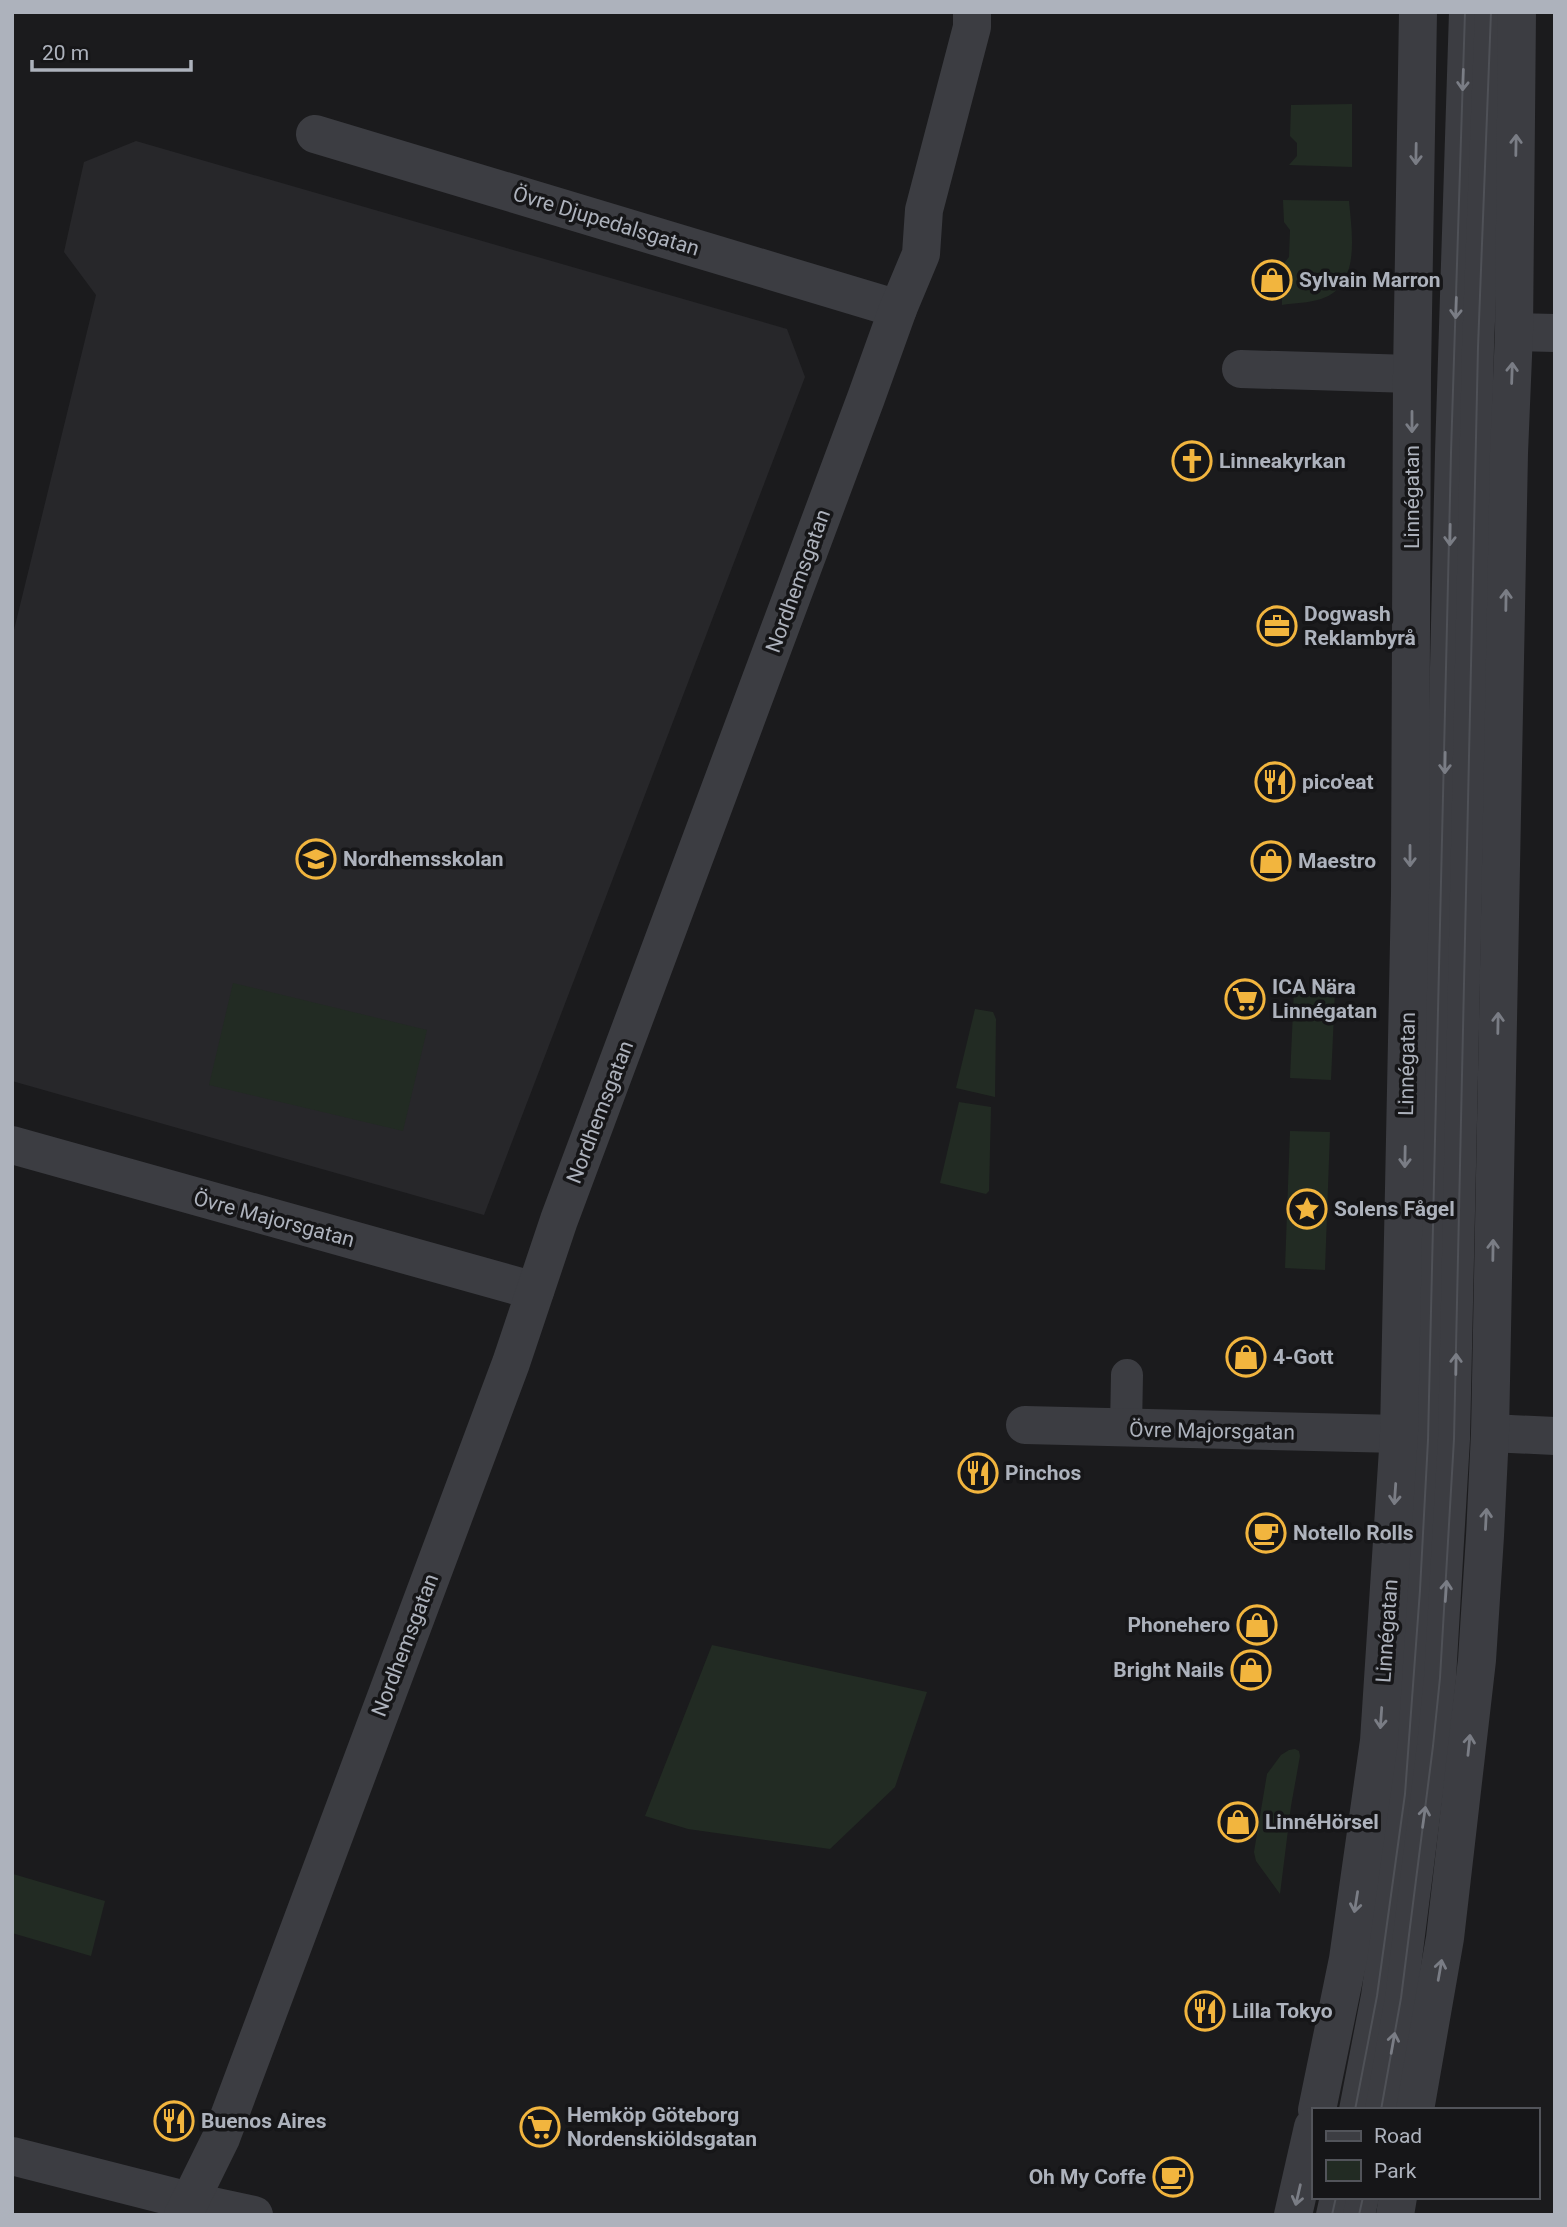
<svg xmlns="http://www.w3.org/2000/svg" width="1567" height="2227" viewBox="0 0 1567 2227" font-family="Roboto,sans-serif">
	<style>
		.built { fill: #27272a }
		.green { fill: #222b23 }
		.lines { fill: none; stroke-linecap: round; stroke-linejoin: round }
		.service { stroke: #3c3d42; stroke-width: 32 }
		.minor { stroke: #3c3d42; stroke-width: 38 }
		.tertiary { stroke: #3c3d42; stroke-width: 38 }
		.tram { stroke: #4f5157; stroke-width: 2 }
		.oneway { stroke: #7a7d85 }
		.labels { text-anchor: middle; stroke-width: 7; stroke-linejoin: round; paint-order: stroke }
		.street-label { font-size: 21px; fill: #adb2bc; stroke: #161618 }
		.poi-label { font-size: 21px; font-weight: bold; fill: #adb2bc; stroke: #161618; text-anchor: start }
	</style>
	<rect width="100%" height="100%" fill="#1b1b1d"/>
	<!-- built -->
	<path class="built" d="M 136,141 L 787,329 L 805,377 L 484,1215 L 12,1081 L 12,638 L 96,295 L 64,252 L 84,162 Z"/>
	<!-- green -->
	<g class="green">
		<path d="M 1352,104 L 1352,167 L 1289,165 L 1297,156 L 1297,143 L 1290,136 L 1291,105 Z"/>
		<path d="M 1283,200 L 1349,201 C 1352,234 1361,286 1321,299 C 1309,303 1294,303 1282,305 L 1281,267 L 1289,257 L 1290,230 L 1284,222 Z"/>
		<path d="M 233,983 L 427,1030 L 403,1131 L 209,1085 Z"/>
		<path d="M 1294,989 L 1335,991 L 1331,1080 L 1290,1078 Z"/>
		<path d="M 975,1009 L 993,1012 L 996,1019 L 995,1097 L 956,1088 Z"/>
		<path d="M 959,1102 L 991,1107 L 989,1191 L 986,1194 L 940,1183 Z"/>
		<path d="M 1290,1131 L 1330,1132 L 1325,1270 L 1285,1268 Z"/>
		<path d="M 712,1645 L 927,1692 L 895,1787 L 830,1849 L 688,1829 L 645,1816 Z"/>
		<path d="M 1295,1749 L 1299,1751 L 1300,1756 L 1291,1806 L 1280,1894 L 1256,1861 L 1254,1852 L 1267,1774 L 1281,1755 L 1289,1750 Z"/>
		<path d="M 13,1874 L 105,1901 L 91,1956 L 12,1933 Z"/>
	</g>
	<g class="lines">
		<!-- service -->
		<g class="service">
			<path d="M 1126,1428 L 1127,1375"/>
			<path d="M 1355,2110 L 1377,1996 L 1405,1794 L 1420,1590 L 1428,1440 L 1451,453 L 1465,12"/>
			<path d="M 1381,2110 L 1401,1998 L 1433,1746 L 1440,1678 L 1454,1439 L 1478,347 L 1491,12"/>
			<path d="M 1332,2215 L 1336,2197"/>
			<path d="M 1359,2215 L 1363,2197"/>
		</g>
		<!-- minor -->
		<g class="minor">
			<path d="M 315,134 L 898,309"/>
			<path d="M 1514,332 L 1555,333"/>
			<path d="M 1241,369 L 1412,374"/>
			<path d="M 12,1145 L 535,1291"/>
			<path d="M 1025,1425 L 1399,1434"/>
			<path d="M 1490,1433 L 1555,1436"/>
			<path d="M 12,2156 L 189,2201 L 254,2215"/>
			<path d="M 183,2215 L 221,2138 L 511,1363 L 559,1220 L 866,398 L 898,309 L 921,254 L 924,210 L 972,27 L 972,12"/>
		</g>
		<!-- tertiary -->
		<g class="tertiary">
			<path d="M 1317,2110 L 1348,1959 L 1379,1741 L 1399,1434 L 1410,893 L 1412,374 L 1418,12"/>
			<path d="M 1415,2110 L 1445,1938 L 1477,1660 L 1485,1536 L 1490,1433 L 1509,453 L 1514,332 L 1517,12"/>
			<path d="M 1293,2215 L 1313,2127"/>
			<path d="M 1395,2215 L 1398,2197"/>
		</g>
		<!-- tram -->
		<g class="tram">
			<path d="M 1355,2110 L 1377,1996 L 1405,1794 L 1420,1590 L 1428,1440 L 1451,453 L 1465,12"/>
			<path d="M 1381,2110 L 1401,1998 L 1433,1746 L 1440,1678 L 1454,1439 L 1478,347 L 1491,12"/>
			<path d="M 1332,2215 L 1336,2197"/>
			<path d="M 1359,2215 L 1363,2197"/>
		</g>
	</g>
	<!-- one-way arrows -->
	<defs><path id="oneway-shaft" d="M-6 0H5M1.5-3L5.5 0L1.5 3" fill="none" stroke-width="1.6" stroke-linecap="round" stroke-linejoin="round" transform="scale(1.75)"/></defs>
	<g class="oneway">
		<use href="#oneway-shaft" transform="translate(1463 80) rotate(92)"/>
		<use href="#oneway-shaft" transform="translate(1516 145) rotate(-89)"/>
		<use href="#oneway-shaft" transform="translate(1416 154) rotate(91)"/>
		<use href="#oneway-shaft" transform="translate(1456 308) rotate(92)"/>
		<use href="#oneway-shaft" transform="translate(1512 373) rotate(-88)"/>
		<use href="#oneway-shaft" transform="translate(1412 422) rotate(90)"/>
		<use href="#oneway-shaft" transform="translate(1450 535) rotate(91)"/>
		<use href="#oneway-shaft" transform="translate(1506 600) rotate(-89)"/>
		<use href="#oneway-shaft" transform="translate(1445 763) rotate(91)"/>
		<use href="#oneway-shaft" transform="translate(1410 856) rotate(90)"/>
		<use href="#oneway-shaft" transform="translate(1498 1023) rotate(-89)"/>
		<use href="#oneway-shaft" transform="translate(1405 1157) rotate(91)"/>
		<use href="#oneway-shaft" transform="translate(1493 1250) rotate(-89)"/>
		<use href="#oneway-shaft" transform="translate(1456 1364) rotate(-89)"/>
		<use href="#oneway-shaft" transform="translate(1395 1494) rotate(94)"/>
		<use href="#oneway-shaft" transform="translate(1486 1519) rotate(-87)"/>
		<use href="#oneway-shaft" transform="translate(1446 1591) rotate(-86)"/>
		<use href="#oneway-shaft" transform="translate(1381 1718) rotate(94)"/>
		<use href="#oneway-shaft" transform="translate(1469 1745) rotate(-84)"/>
		<use href="#oneway-shaft" transform="translate(1424 1817) rotate(-82)"/>
		<use href="#oneway-shaft" transform="translate(1356 1902) rotate(99)"/>
		<use href="#oneway-shaft" transform="translate(1440 1970) rotate(-80)"/>
		<use href="#oneway-shaft" transform="translate(1393 2043) rotate(-80)"/>
		<use href="#oneway-shaft" transform="translate(1298 2195) rotate(103)"/>
	</g>
	<!-- icons -->
	<defs>
		<g id="shop-ring" transform="scale(2.0125)"><circle r="9.5" fill="#161618" stroke="#f2b53e" stroke-width="1.5"/><path d="M-5-2.5h2.3a2.7 3.5 0 0 1 5.4 0H5L5.5 6h-11ZM-1.5-2.5h3a1.5 2.3 0 0 0-3 0Z" fill="#f2b53e"/></g>
		<g id="church-ring" transform="scale(2.0125)"><circle r="9.5" fill="#161618" stroke="#f2b53e" stroke-width="1.5"/><path d="M-1.2-6h2.4v3.5h3.3v2.4h-3.3V6h-2.4V-.1h-3.3v-2.4h3.3Z" fill="#f2b53e"/></g>
		<g id="office-ring" transform="scale(2.0125)"><circle r="9.5" fill="#161618" stroke="#f2b53e" stroke-width="1.5"/><path d="M-6-3h4V-5.5h4V-3h4V5H-6ZM-1-4.5V-3h2v-1.5ZM-6 0V1H6V0Z" fill="#f2b53e"/></g>
		<g id="restaurant-ring" transform="scale(2.0125)"><circle r="9.5" fill="#161618" stroke="#f2b53e" stroke-width="1.5"/><path d="M-5-6h1v4h1v-4h1v4h1v-4h1v5L-1.5 .5V6h-2V.5L-5-1ZM5-6V6H3V1.5H1.5Q1.5-4 5-6Z" fill="#f2b53e"/></g>
		<g id="school-ring" transform="scale(2.0125)"><circle r="9.5" fill="#161618" stroke="#f2b53e" stroke-width="1.5"/><path d="M0-5L7-2L0 1L-7-2ZM-4 1L0 2.5L4 1V4Q0 6-4 4Z" fill="#f2b53e"/></g>
		<g id="supermarket-ring" transform="scale(2.0125)"><circle r="9.5" fill="#161618" stroke="#f2b53e" stroke-width="1.5"/><path d="M-6-5.5h2.5l.6 2H6L4.5 2H-2.5L-4.4-4H-6ZM-1.5 3.2a1.3 1.3 0 1 0 .1 0ZM3 3.2a1.3 1.3 0 1 0 .1 0Z" fill="#f2b53e"/></g>
		<g id="sight-ring" transform="scale(2.0125)"><circle r="9.5" fill="#161618" stroke="#f2b53e" stroke-width="1.5"/><path d="M0-6L1.8-2.2L6-1.7L2.9 1.2L3.7 5.4L0 3.3L-3.7 5.4L-2.9 1.2L-6-1.7L-1.8-2.2Z" fill="#f2b53e"/></g>
		<g id="cafe-ring" transform="scale(2.0125)"><circle r="9.5" fill="#161618" stroke="#f2b53e" stroke-width="1.5"/><path d="M-5.5-4.5H6V0H3Q3 3.5 0 3.5H-2.5Q-5.5 3.5-5.5 0ZM3-3.2v2h1.7v-2ZM-6 4.5H4V6H-6Z" fill="#f2b53e"/></g>
	</defs>
	<g fill-rule="evenodd">
		<use href="#shop-ring" x="1272" y="280"/>
		<use href="#church-ring" x="1192" y="461"/>
		<use href="#office-ring" x="1277" y="626"/>
		<use href="#restaurant-ring" x="1275" y="782"/>
		<use href="#school-ring" x="316" y="859"/>
		<use href="#shop-ring" x="1271" y="861"/>
		<use href="#supermarket-ring" x="1245" y="999"/>
		<use href="#sight-ring" x="1307" y="1209"/>
		<use href="#shop-ring" x="1246" y="1357"/>
		<use href="#restaurant-ring" x="978" y="1473"/>
		<use href="#cafe-ring" x="1266" y="1533"/>
		<use href="#shop-ring" x="1257" y="1625"/>
		<use href="#shop-ring" x="1251" y="1670"/>
		<use href="#shop-ring" x="1238" y="1822"/>
		<use href="#restaurant-ring" x="1205" y="2011"/>
		<use href="#restaurant-ring" x="174" y="2121"/>
		<use href="#supermarket-ring" x="540" y="2127"/>
		<use href="#cafe-ring" x="1173" y="2177"/>
	</g>
	<g class="labels">
		<!-- street labels -->
		<g class="street-label">
			<text transform="translate(606 221) rotate(17)" y="7">Övre Djupedalsgatan</text>
			<text transform="translate(1412 497) rotate(-90)" y="7">Linnégatan</text>
			<text transform="translate(798 581) rotate(-70)" y="7">Nordhemsgatan</text>
			<text transform="translate(1407 1064) rotate(-89)" y="7">Linnégatan</text>
			<text transform="translate(600 1112) rotate(-69)" y="7">Nordhemsgatan</text>
			<text transform="translate(274 1219) rotate(15)" y="7">Övre Majorsgatan</text>
			<text transform="translate(1212 1431) rotate(1)" y="7">Övre Majorsgatan</text>
			<text transform="translate(1387 1631) rotate(-86)" y="7">Linnégatan</text>
			<text transform="translate(405 1645) rotate(-69)" y="7">Nordhemsgatan</text>
		</g>
		<!-- poi labels -->
		<g class="poi-label">
			<text x="1299" y="287">Sylvain Marron</text>
			<text x="1219" y="468">Linneakyrkan</text>
			<text x="1304" y="621">Dogwash<tspan x="1304" dy="24">Reklambyrå</tspan></text>
			<text x="1302" y="789">pico'eat</text>
			<text x="343" y="866">Nordhemsskolan</text>
			<text x="1298" y="868">Maestro</text>
			<text x="1272" y="994">ICA Nära<tspan x="1272" dy="24">Linnégatan</tspan></text>
			<text x="1334" y="1216">Solens Fågel</text>
			<text x="1273" y="1364">4-Gott</text>
			<text x="1005" y="1480">Pinchos</text>
			<text x="1293" y="1540">Notello Rolls</text>
			<text x="1230" y="1632" text-anchor="end">Phonehero</text>
			<text x="1224" y="1677" text-anchor="end">Bright Nails</text>
			<text x="1265" y="1829">LinnéHörsel</text>
			<text x="1232" y="2018">Lilla Tokyo</text>
			<text x="567" y="2122">Hemköp Göteborg<tspan x="567" dy="24">Nordenskiöldsgatan</tspan></text>
			<text x="201" y="2128">Buenos Aires</text>
			<text x="1146" y="2184" text-anchor="end">Oh My Coffe</text>
		</g>
	</g>
	<!-- border -->
	<rect width="1567" height="2227" fill="none" stroke="#adb2bc" stroke-width="28"/>
	<!-- legend -->
	<rect x="1312" y="2108" width="228" height="91" fill="#161618" stroke="#52545a" stroke-width="2"/>
	<rect x="1326" y="2131" width="35" height="10" fill="#3c3d42" stroke="#52545a" stroke-width="2"/>
	<text x="1374" y="2143" font-size="21" fill="#adb2bc">Road</text>
	<rect x="1326" y="2160" width="35" height="21" fill="#222b23" stroke="#52545a" stroke-width="2"/>
	<text x="1374" y="2178" font-size="21" fill="#adb2bc">Park</text>
	<!-- scale -->
	<path d="M32 60v10h159v-10" fill="none" stroke="#adb2bc" stroke-width="3.5"/>
	<text x="42" y="60" font-size="21" fill="#adb2bc" stroke="#161618" stroke-width="5" paint-order="stroke">20 m</text>
</svg>
